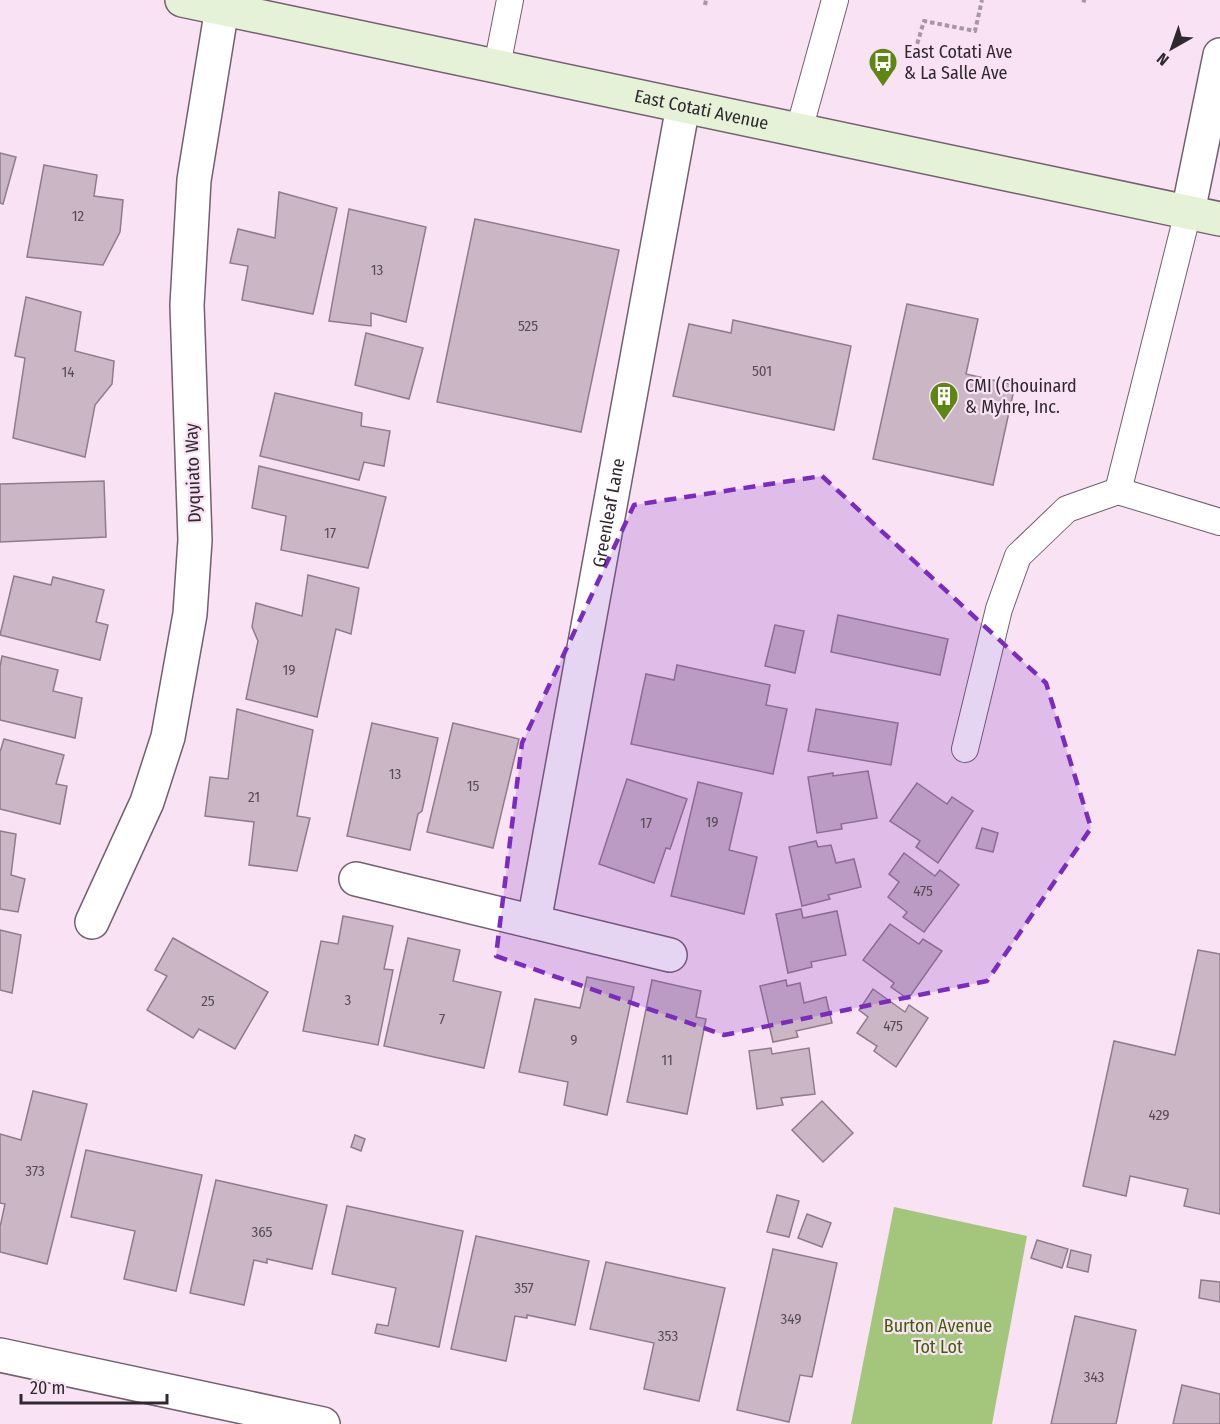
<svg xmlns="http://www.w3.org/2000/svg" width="1220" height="1424" viewBox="0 0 1220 1424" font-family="'Fira Sans Condensed',sans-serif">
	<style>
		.green { fill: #a4c67c }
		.building { fill: #cbb6c6; stroke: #8f7c8b; stroke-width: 1.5 }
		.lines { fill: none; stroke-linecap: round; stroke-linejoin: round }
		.lane-casing { stroke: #72606e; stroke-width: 28 }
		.street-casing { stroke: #72606e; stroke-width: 36 }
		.secondary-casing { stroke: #72606e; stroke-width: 36 }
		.path { stroke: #a797a4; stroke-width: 4; stroke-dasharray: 4.5 3; stroke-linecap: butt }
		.lane { stroke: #fff; stroke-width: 26 }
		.street { stroke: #fff; stroke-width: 33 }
		.secondary { stroke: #e6f2d8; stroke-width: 33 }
		.marked { fill: #7b2cbf; fill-opacity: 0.2; stroke: #7b2cbf; stroke-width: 4.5; stroke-dasharray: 12 8; stroke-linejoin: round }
		.labels { text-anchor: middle; stroke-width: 4.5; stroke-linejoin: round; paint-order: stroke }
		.number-label { font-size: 15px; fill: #574c55 }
		.poi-label { font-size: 18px; fill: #30282f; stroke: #f8e2f3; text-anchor: start }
		.street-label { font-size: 18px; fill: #30282f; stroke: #f8e2f3 }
		.park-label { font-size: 18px; fill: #3f5e07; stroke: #f8e2f3 }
	</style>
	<rect width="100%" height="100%" fill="#f8e2f3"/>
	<!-- green -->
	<path class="green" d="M 894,1207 L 1027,1236 L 992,1424 L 851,1424 Z"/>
	<!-- building -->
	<g class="building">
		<path d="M 0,153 L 16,157 L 3,204 L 0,203 Z"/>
		<path d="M 44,165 L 97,175 L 94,196 L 123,200 L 120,232 L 103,265 L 27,257 Z"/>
		<path d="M 279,192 L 337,208 L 313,314 L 242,300 L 248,266 L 230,263 L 238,229 L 275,238 Z"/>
		<path d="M 349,209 L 426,227 L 406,322 L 371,313 L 371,326 L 329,321 Z"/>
		<path d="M 475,219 L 619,250 L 581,432 L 437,402 Z"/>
		<path d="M 26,297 L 81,312 L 75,351 L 114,361 L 112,384 L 95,405 L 85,457 L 13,438 L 25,358 L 15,356 Z"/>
		<path d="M 907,304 L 978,319 L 966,374 L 1015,385 L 993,485 L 873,459 Z"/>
		<path d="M 733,320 L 851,346 L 834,430 L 673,396 L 689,324 L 731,333 Z"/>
		<path d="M 366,333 L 423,348 L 409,399 L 355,385 Z"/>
		<path d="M 275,393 L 362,413 L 361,426 L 390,431 L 384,466 L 364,462 L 359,480 L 260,456 Z"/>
		<path d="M 259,466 L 386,497 L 368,568 L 281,550 L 286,516 L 252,508 Z"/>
		<path d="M 104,481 L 106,537 L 0,542 L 0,484 Z"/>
		<path d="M 308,575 L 359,588 L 351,634 L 336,629 L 317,717 L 246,699 L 258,641 L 252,627 L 256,603 L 302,616 Z"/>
		<path d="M 14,576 L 51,585 L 53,577 L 104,590 L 96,622 L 108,625 L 100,660 L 0,635 Z"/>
		<path d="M 838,615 L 948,639 L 940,675 L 831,652 Z"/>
		<path d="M 775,625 L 804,631 L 795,673 L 765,666 Z"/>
		<path d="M 2,656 L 58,670 L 53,691 L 82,698 L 75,738 L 0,720 L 0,667 Z"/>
		<path d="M 677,665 L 770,685 L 766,705 L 787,709 L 773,774 L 631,744 L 646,674 L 674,680 Z"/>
		<path d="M 237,709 L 313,730 L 297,816 L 310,818 L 297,871 L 249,865 L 254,822 L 205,816 L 210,777 L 228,779 Z"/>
		<path d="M 816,709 L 898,723 L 891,765 L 808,751 Z"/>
		<path d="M 372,723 L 438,738 L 422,811 L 418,814 L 410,850 L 347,836 Z"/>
		<path d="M 453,723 L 519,739 L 493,848 L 427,832 Z"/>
		<path d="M 4,739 L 64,755 L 56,784 L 67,786 L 60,824 L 0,809 L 0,752 Z"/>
		<path d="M 868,771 L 877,818 L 841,824 L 842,829 L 817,833 L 808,777 L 833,773 L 833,776 Z"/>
		<path d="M 627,779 L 687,799 L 670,849 L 666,848 L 654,883 L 599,864 Z"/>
		<path d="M 698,782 L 742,793 L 729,850 L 757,857 L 744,914 L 671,896 Z"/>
		<path d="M 917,783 L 947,804 L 952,797 L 973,811 L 938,863 L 916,847 L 920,841 L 890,821 Z"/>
		<path d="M 982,828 L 998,833 L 993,852 L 976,848 Z"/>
		<path d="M 0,831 L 16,834 L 11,875 L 25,879 L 18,912 L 0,909 Z"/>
		<path d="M 816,841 L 818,847 L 831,845 L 836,863 L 854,859 L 861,887 L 828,895 L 830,899 L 802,906 L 789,847 Z"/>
		<path d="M 904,853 L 935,876 L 940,870 L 959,885 L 924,932 L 903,917 L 907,912 L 888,897 L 899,882 L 889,874 Z"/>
		<path d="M 801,909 L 803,918 L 837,911 L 846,955 L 811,962 L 812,967 L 788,973 L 776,914 Z"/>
		<path d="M 343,916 L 393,926 L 384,969 L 393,970 L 378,1045 L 303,1031 L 321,941 L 338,944 Z"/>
		<path d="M 890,924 L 919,944 L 923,939 L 942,951 L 908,999 L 891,987 L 894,983 L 863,960 Z"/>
		<path d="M 0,930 L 21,935 L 12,993 L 0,990 Z"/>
		<path d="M 173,938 L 268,992 L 235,1049 L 199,1029 L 193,1038 L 147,1010 L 167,976 L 155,970 Z"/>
		<path d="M 408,938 L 460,950 L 453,981 L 501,992 L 484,1068 L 384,1046 Z"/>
		<path d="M 1198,950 L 1220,954 L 1220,1214 L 1184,1206 L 1188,1189 L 1130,1176 L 1126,1196 L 1083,1186 L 1114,1041 L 1175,1055 Z"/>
		<path d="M 587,977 L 634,987 L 607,1115 L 564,1105 L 568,1082 L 519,1072 L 535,999 L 580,1008 Z"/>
		<path d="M 652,980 L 701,991 L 696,1017 L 706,1019 L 687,1114 L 627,1102 Z"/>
		<path d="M 786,980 L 787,986 L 800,983 L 804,1003 L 826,997 L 832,1023 L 796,1031 L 798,1037 L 773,1042 L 760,986 Z"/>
		<path d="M 873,989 L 905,1012 L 909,1005 L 928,1018 L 896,1067 L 874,1051 L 877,1046 L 857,1033 L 868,1017 L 859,1010 Z"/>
		<path d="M 771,1048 L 772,1054 L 809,1048 L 815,1094 L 781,1098 L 783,1105 L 757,1109 L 749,1051 Z"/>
		<path d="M 33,1091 L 87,1104 L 47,1264 L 0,1252 L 0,1227 L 5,1204 L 0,1203 L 0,1134 L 21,1140 Z"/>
		<path d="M 822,1101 L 853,1133 L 823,1162 L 792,1130 Z"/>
		<path d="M 355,1135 L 365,1139 L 361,1151 L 351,1147 Z"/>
		<path d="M 86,1150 L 202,1175 L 176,1291 L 124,1279 L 135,1231 L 71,1217 Z"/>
		<path d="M 216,1180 L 327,1205 L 312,1269 L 267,1259 L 267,1263 L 254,1260 L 244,1305 L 190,1293 Z"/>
		<path d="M 777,1195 L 799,1201 L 789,1237 L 767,1232 Z"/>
		<path d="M 347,1206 L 463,1231 L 439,1347 L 375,1333 L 377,1324 L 388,1326 L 396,1288 L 332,1274 Z"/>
		<path d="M 807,1214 L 831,1223 L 822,1247 L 798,1238 Z"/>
		<path d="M 476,1236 L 589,1261 L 575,1325 L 527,1315 L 527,1318 L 515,1316 L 506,1361 L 451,1349 Z"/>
		<path d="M 1037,1240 L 1068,1249 L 1062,1268 L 1031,1258 Z"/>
		<path d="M 773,1249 L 837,1263 L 812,1377 L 800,1375 L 789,1422 L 737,1410 Z"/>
		<path d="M 1071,1250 L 1091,1255 L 1088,1272 L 1067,1267 Z"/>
		<path d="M 606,1262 L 725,1288 L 699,1401 L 644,1389 L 654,1343 L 590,1329 Z"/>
		<path d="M 1201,1280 L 1220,1282 L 1220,1302 L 1199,1298 Z"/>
		<path d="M 1075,1316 L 1136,1330 L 1116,1424 L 1051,1424 Z"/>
		<path d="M 1182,1385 L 1220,1394 L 1220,1424 L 1173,1424 Z"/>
	</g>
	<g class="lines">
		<!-- lane casing -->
		<g class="lane-casing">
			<g id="lane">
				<path d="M 497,66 L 510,0"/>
				<path d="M 799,130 L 835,0"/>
				<path d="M 1118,491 L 1188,212"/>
				<path d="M 965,749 L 999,609 L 1018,556 L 1067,509 L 1118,491 L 1220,522"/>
			</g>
		</g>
		<!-- street casing -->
		<g class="street-casing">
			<g id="street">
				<path d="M 1188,212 L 1220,55"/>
				<path d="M 356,879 L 670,955"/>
				<path d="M 92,922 L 147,802 L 168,737 L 190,614 L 195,540 L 187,305 L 194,180 L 222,8"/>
				<path id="s1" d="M 534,922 L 683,106"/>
				<path d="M 0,1355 L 323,1424"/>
			</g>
		</g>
		<!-- secondary casing -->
		<g class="secondary-casing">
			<g id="secondary">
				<path id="s2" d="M 182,0 L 1220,219"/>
			</g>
		</g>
		<!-- path -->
		<g class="path">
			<path d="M 1082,0 L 1086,1"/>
			<path d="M 705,5 L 706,0"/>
			<path d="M 915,51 L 924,21 L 975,31 L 982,0"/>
		</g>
		<!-- lane -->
		<use href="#lane" class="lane"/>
		<!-- street -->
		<use href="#street" class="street"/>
		<!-- secondary -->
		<use href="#secondary" class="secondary"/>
	</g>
	<!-- marked area -->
	<path class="marked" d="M 822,476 L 1046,683 L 1091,828 L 987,981 L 724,1035 L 496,956 L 522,743 L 634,505 Z"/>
	<!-- icons -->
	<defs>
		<g id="bus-pin" transform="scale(1.5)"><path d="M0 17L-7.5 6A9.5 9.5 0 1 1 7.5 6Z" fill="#5d8712" stroke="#f8e2f3"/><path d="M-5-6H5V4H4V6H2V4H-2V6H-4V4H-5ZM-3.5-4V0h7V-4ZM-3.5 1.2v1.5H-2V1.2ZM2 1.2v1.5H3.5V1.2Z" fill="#fff"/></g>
		<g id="building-pin" transform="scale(1.5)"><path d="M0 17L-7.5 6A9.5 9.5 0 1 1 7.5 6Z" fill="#5d8712" stroke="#f8e2f3"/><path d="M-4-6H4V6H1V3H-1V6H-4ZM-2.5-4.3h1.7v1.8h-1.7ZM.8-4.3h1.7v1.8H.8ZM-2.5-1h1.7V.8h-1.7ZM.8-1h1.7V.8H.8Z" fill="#fff"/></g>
	</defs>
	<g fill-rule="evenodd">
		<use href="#bus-pin" x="883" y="62"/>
		<use href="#building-pin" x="944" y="396"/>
	</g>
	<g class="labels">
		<!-- number labels -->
		<g class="number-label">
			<text x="78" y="221">12</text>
			<text x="377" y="275">13</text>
			<text x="528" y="331">525</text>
			<text x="762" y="376">501</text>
			<text x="68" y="377">14</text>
			<text x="330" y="538">17</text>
			<text x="289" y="675">19</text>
			<text x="395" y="779">13</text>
			<text x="473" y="791">15</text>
			<text x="254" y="802">21</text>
			<text x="712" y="827">19</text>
			<text x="646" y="828">17</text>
			<text x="923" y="896">475</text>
			<text x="348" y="1005">3</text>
			<text x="208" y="1006">25</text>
			<text x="442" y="1024">7</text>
			<text x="893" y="1031">475</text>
			<text x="574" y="1045">9</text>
			<text x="667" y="1065">11</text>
			<text x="1159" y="1120">429</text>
			<text x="35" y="1176">373</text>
			<text x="262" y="1237">365</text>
			<text x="524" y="1293">357</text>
			<text x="791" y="1324">349</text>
			<text x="668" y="1341">353</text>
			<text x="1094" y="1382">343</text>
		</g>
		<!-- poi labels -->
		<g class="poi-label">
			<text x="904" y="58">East Cotati Ave<tspan x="904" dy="21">&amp; La Salle Ave</tspan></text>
			<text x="965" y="392">CMI (Chouinard<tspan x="965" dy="21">&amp; Myhre, Inc.</tspan></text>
		</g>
		<!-- street labels -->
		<g class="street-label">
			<text dy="6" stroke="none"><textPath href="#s2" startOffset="531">East Cotati Avenue</textPath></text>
			<text transform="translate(193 473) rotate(-92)" y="6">Dyquiato Way</text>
			<text dy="6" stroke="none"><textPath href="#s1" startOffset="416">Greenleaf Lane</textPath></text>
		</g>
		<!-- park labels -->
		<g class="park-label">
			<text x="938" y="1332">Burton Avenue<tspan x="938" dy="21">Tot Lot</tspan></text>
		</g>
	</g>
	<!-- north arrow -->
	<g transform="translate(1172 48) rotate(220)" stroke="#f8e2f3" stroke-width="4.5" paint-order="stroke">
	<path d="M0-4.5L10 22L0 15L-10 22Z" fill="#30282f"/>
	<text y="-9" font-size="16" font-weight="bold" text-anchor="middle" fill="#30282f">N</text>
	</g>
	<!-- scale -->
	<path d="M21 1394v9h146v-9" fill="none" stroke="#30282f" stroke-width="3"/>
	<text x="30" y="1394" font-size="18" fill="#30282f" stroke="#f8e2f3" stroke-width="4.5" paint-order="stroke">20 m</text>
</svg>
